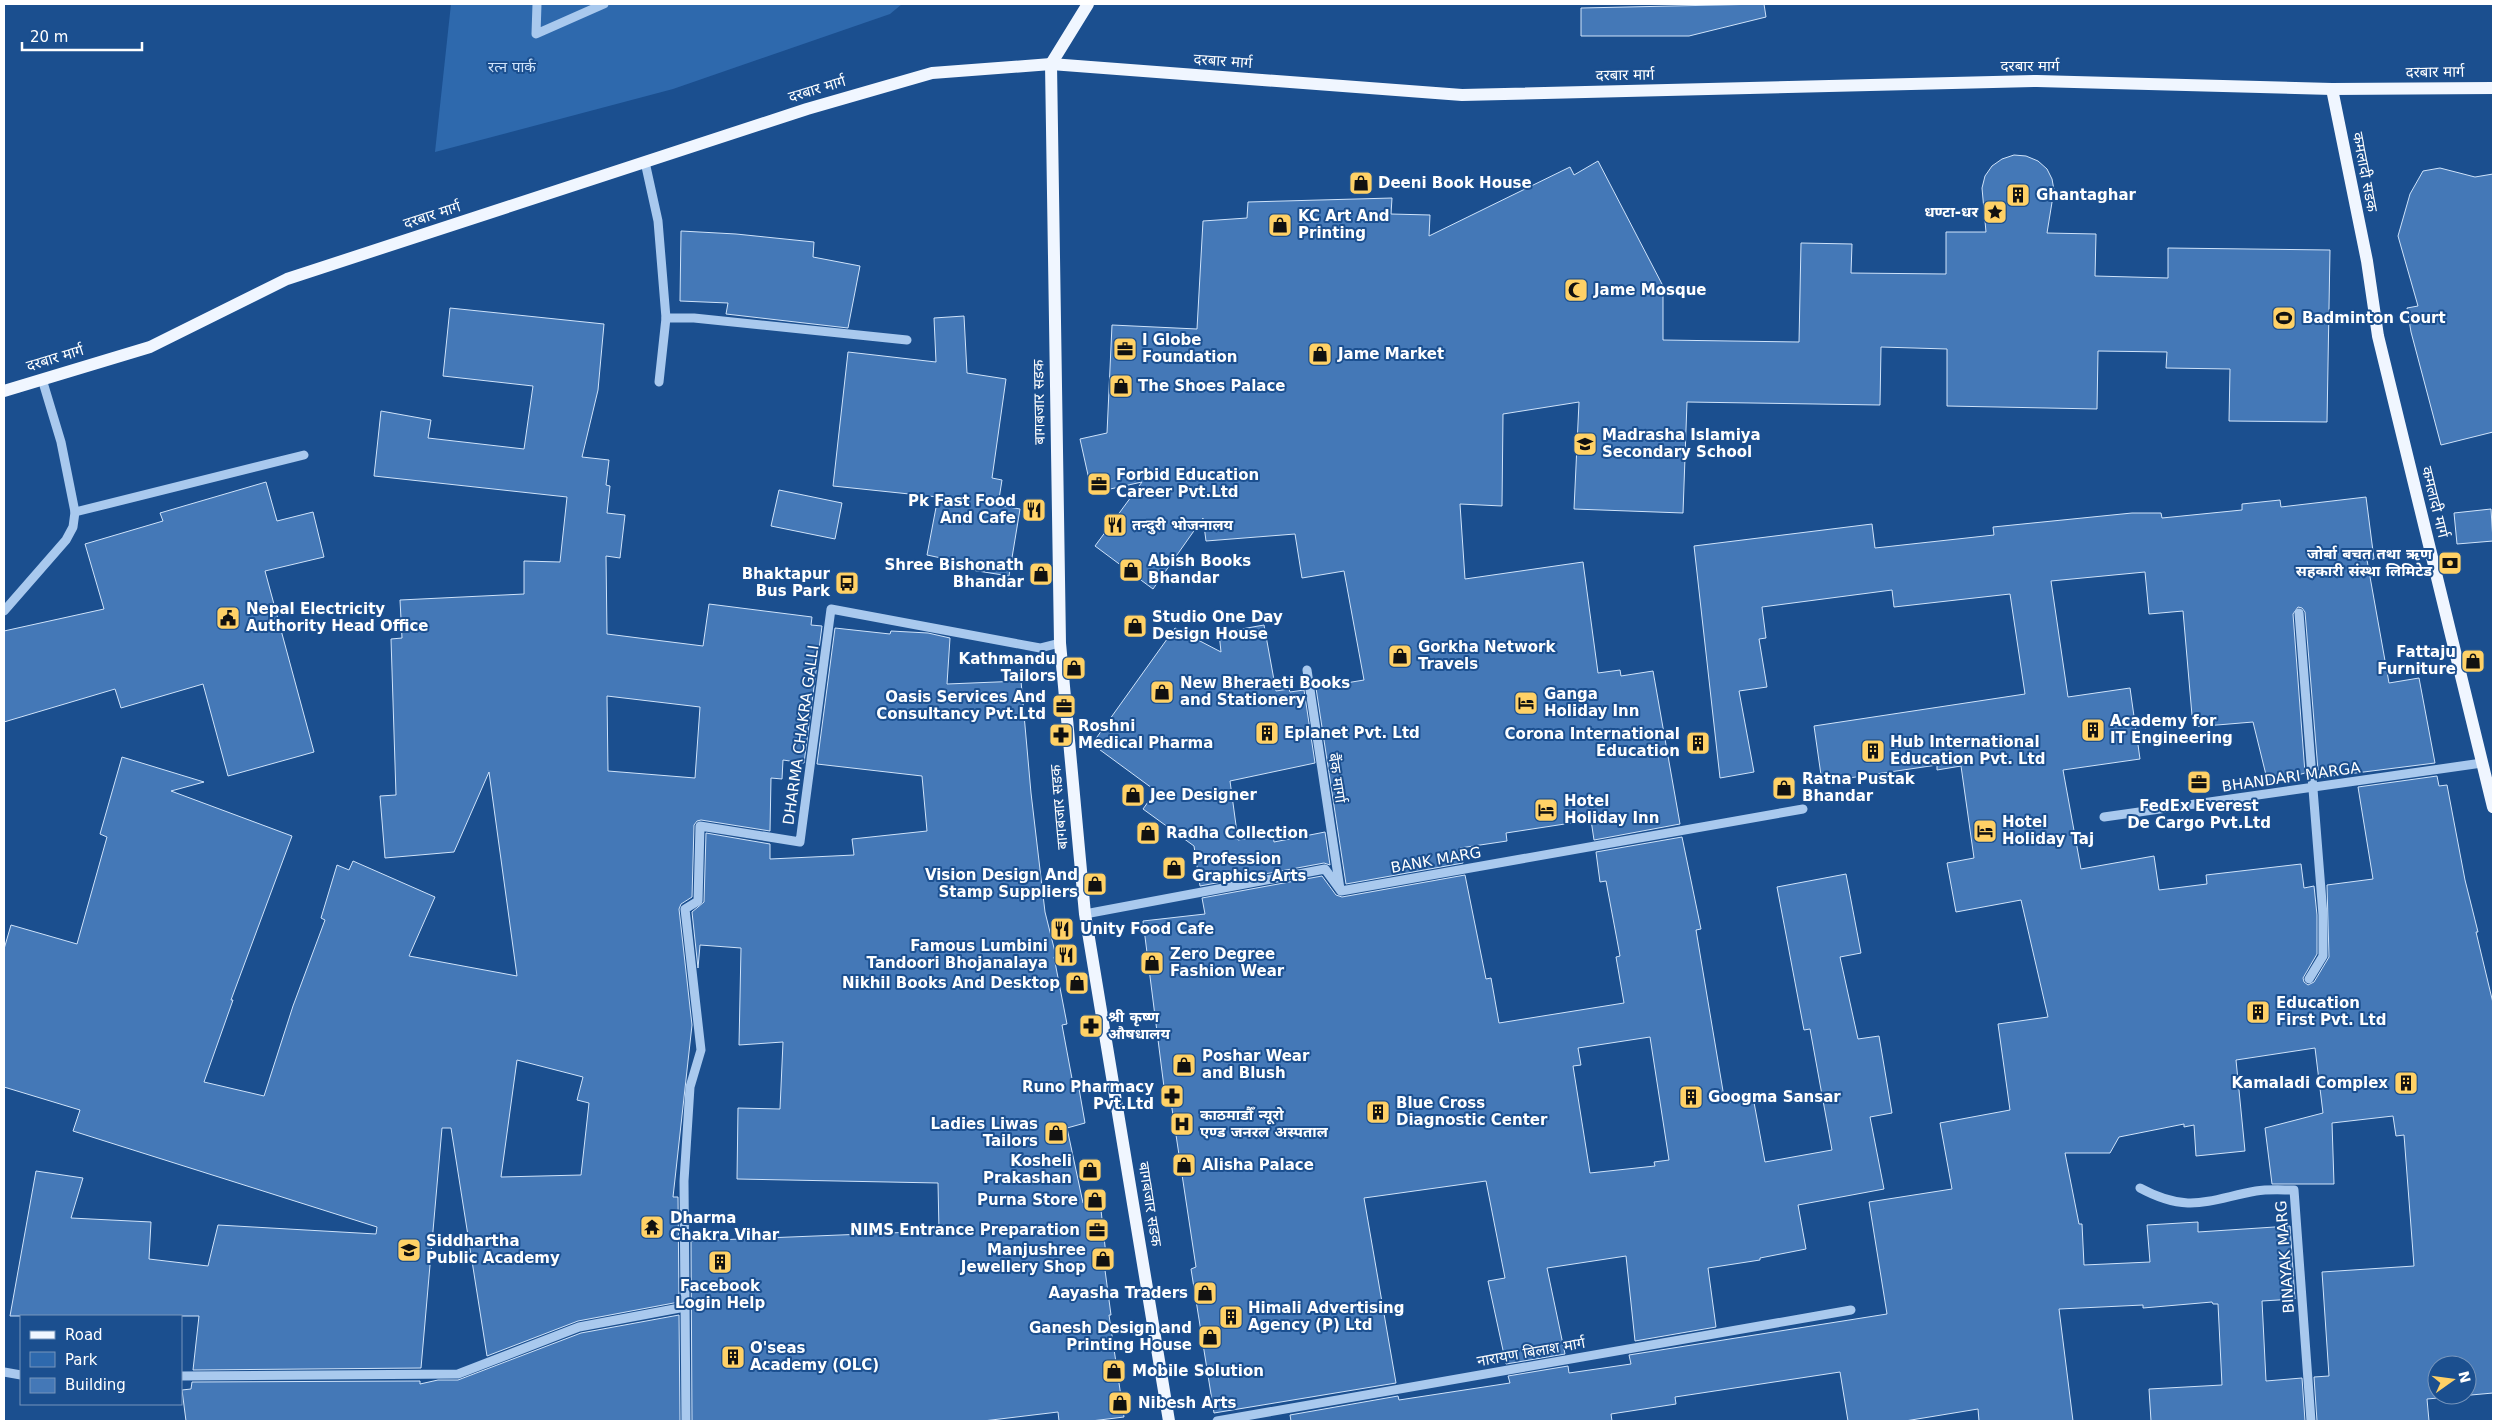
<svg xmlns="http://www.w3.org/2000/svg" width="2497" height="1425" viewBox="0 0 2497 1425" font-family="'DejaVu Sans','Noto Sans Devanagari',sans-serif">
	<style>
		.green { fill: #2e69ad }
		.building { fill: #4478b7; stroke: #cfe3fa; fill-rule: evenodd }
		.lines { fill: none; stroke-linecap: round; stroke-linejoin: round }
		.minor { stroke: #a9c9ee; stroke-width: 9 }
		.major { stroke: #f0f6ff; stroke-width: 12 }
		.labels { text-anchor: middle; stroke-width: 4; stroke-linejoin: round; paint-order: stroke }
		.street-label { font-size: 15px; fill: #fff; stroke: #1b4f8f }
		.park-label { font-size: 15px; fill: #cfe3fa; stroke: #1b4f8f }
		.poi-label { font-size: 15px; font-weight: bold; fill: #fff; stroke: #1b4f8f; text-anchor: start }
	</style>
	<rect width="100%" height="100%" fill="#1b4f8f"/>
	<!-- green -->
	<path class="green" d="M 451,4 L 902,4 L 890,14 L 673,89 L 435,152 Z"/>
	<!-- building -->
	<g class="building">
		<path d="M 1764,4 L 1766,17 L 1689,36 L 1581,36 L 1581,8 Z"/>
		<path d="M 2014,155 L 2026,156 L 2038,161 L 2047,169 L 2052,179 L 2054,190 L 2047,233 L 2096,234 L 2095,276 L 2168,278 L 2168,248 L 2330,250 L 2327,422 L 2229,421 L 2230,369 L 2166,368 L 2167,352 L 2098,351 L 2097,409 L 1947,406 L 1947,349 L 1881,347 L 1880,405 L 1687,402 L 1683,513 L 1574,509 L 1579,402 L 1503,414 L 1502,506 L 1460,504 L 1465,579 L 1583,562 L 1598,673 L 1620,670 L 1621,676 L 1653,671 L 1680,824 L 1594,840 L 1591,820 L 1506,833 L 1507,841 L 1460,848 L 1463,863 L 1346,884 L 1316,688 L 1364,680 L 1344,571 L 1302,578 L 1295,534 L 1206,541 L 1203,518 L 1153,589 L 1095,546 L 1142,482 L 1092,493 L 1080,439 L 1107,433 L 1112,325 L 1197,329 L 1203,221 L 1247,218 L 1248,202 L 1392,198 L 1391,214 L 1430,215 L 1429,236 L 1570,167 L 1574,175 L 1598,161 L 1663,286 L 1663,340 L 1799,342 L 1801,243 L 1852,244 L 1851,273 L 1946,274 L 1946,232 L 1986,232 L 1982,188 L 1985,176 L 1992,166 L 2002,159 Z"/>
		<path d="M 2440,168 L 2475,177 L 2493,174 L 2493,432 L 2441,445 L 2411,332 L 2407,308 L 2418,306 L 2398,236 L 2410,194 L 2423,171 Z"/>
		<path d="M 681,231 L 736,234 L 814,242 L 813,257 L 860,266 L 848,328 L 726,314 L 728,303 L 680,301 Z"/>
		<path d="M 450,308 L 604,324 L 598,390 L 582,457 L 609,460 L 606,485 L 610,486 L 607,513 L 625,515 L 620,558 L 606,556 L 607,634 L 703,646 L 709,604 L 812,617 L 811,625 L 822,626 L 804,763 L 783,760 L 782,779 L 771,778 L 770,831 L 701,820 L 697,821 L 694,825 L 692,897 L 681,904 L 679,909 L 692,1025 L 673,1197 L 678,1197 L 679,1302 L 578,1321 L 487,1356 L 451,1128 L 442,1128 L 421,1368 L 193,1370 L 199,1316 L 10,1316 L 36,1171 L 83,1178 L 71,1218 L 151,1222 L 149,1259 L 208,1266 L 218,1225 L 376,1234 L 377,1227 L 73,1131 L 80,1110 L 4,1087 L 4,949 L 11,925 L 77,944 L 107,837 L 100,834 L 122,757 L 204,782 L 171,791 L 292,836 L 231,1000 L 233,1000 L 204,1082 L 264,1096 L 293,1006 L 325,920 L 321,918 L 337,865 L 349,870 L 353,861 L 435,897 L 409,956 L 517,976 L 489,772 L 454,852 L 385,858 L 380,796 L 396,795 L 391,639 L 402,638 L 400,600 L 524,594 L 524,561 L 560,562 L 567,497 L 374,476 L 381,411 L 431,420 L 428,438 L 524,449 L 533,386 L 443,376 ZM 607,696 L 700,707 L 695,778 L 608,771 ZM 517,1060 L 583,1077 L 577,1100 L 589,1103 L 581,1175 L 501,1177 Z"/>
		<path d="M 964,316 L 967,373 L 1006,379 L 992,478 L 1002,480 L 998,505 L 1020,509 L 1009,576 L 959,568 L 960,562 L 927,555 L 938,497 L 833,486 L 848,352 L 936,362 L 934,318 Z"/>
		<path d="M 266,482 L 277,521 L 313,512 L 324,557 L 265,571 L 314,752 L 228,776 L 203,684 L 121,708 L 115,689 L 4,722 L 4,631 L 104,609 L 85,544 L 163,521 L 160,513 Z"/>
		<path d="M 779,490 L 842,503 L 835,539 L 771,526 Z"/>
		<path d="M 2366,497 L 2374,559 L 2367,560 L 2389,683 L 2419,678 L 2435,763 L 2324,777 L 2323,769 L 2318,770 L 2305,612 L 2302,608 L 2298,607 L 2293,614 L 2305,773 L 2268,783 L 2253,722 L 2193,727 L 2183,611 L 2149,614 L 2145,572 L 2051,581 L 2068,697 L 2130,688 L 2140,759 L 2063,770 L 2081,869 L 2154,856 L 2159,890 L 2207,884 L 2206,875 L 2301,864 L 2304,888 L 2314,886 L 2317,915 L 2317,954 L 2303,978 L 2304,982 L 2308,985 L 2314,982 L 2329,957 L 2327,885 L 2373,879 L 2358,787 L 2437,776 L 2439,786 L 2447,785 L 2465,880 L 2478,932 L 2476,932 L 2493,1003 L 2493,1393 L 2427,1399 L 2429,1421 L 2317,1421 L 2314,1377 L 2329,1376 L 2322,1272 L 2414,1266 L 2404,1135 L 2396,1136 L 2393,1116 L 2332,1123 L 2334,1184 L 2272,1184 L 2265,1128 L 2323,1113 L 2315,1048 L 2236,1060 L 2245,1151 L 2196,1156 L 2194,1125 L 2184,1127 L 2184,1124 L 2119,1137 L 2110,1153 L 2065,1153 L 2079,1224 L 2082,1224 L 2084,1265 L 2150,1262 L 2147,1225 L 2198,1222 L 2198,1232 L 2290,1226 L 2295,1299 L 2262,1301 L 2266,1381 L 2302,1378 L 2305,1421 L 2151,1421 L 2149,1389 L 2222,1385 L 2218,1304 L 2213,1304 L 2212,1302 L 2143,1308 L 2143,1305 L 2059,1309 L 2073,1421 L 1979,1421 L 1978,1409 L 1905,1421 L 1848,1421 L 1840,1372 L 1675,1397 L 1676,1404 L 1611,1414 L 1612,1421 L 1291,1421 L 1290,1415 L 1398,1396 L 1399,1400 L 1510,1383 L 1508,1376 L 1568,1366 L 1569,1373 L 1631,1364 L 1629,1355 L 1887,1314 L 1869,1202 L 1952,1189 L 1940,1123 L 2010,1110 L 1998,1024 L 2048,1017 L 2021,900 L 1956,912 L 1947,863 L 1974,858 L 1961,766 L 1937,770 L 1937,765 L 1822,782 L 1814,726 L 2025,694 L 2010,594 L 1894,607 L 1892,590 L 1762,607 L 1766,638 L 1759,639 L 1767,687 L 1739,691 L 1754,772 L 1720,778 L 1694,546 L 1872,524 L 1875,548 L 1994,535 L 1993,527 L 2132,513 L 2161,513 L 2162,518 L 2242,510 L 2242,504 L 2280,500 L 2281,507 ZM 2437,1365 L 2467,1365 L 2467,1395 L 2437,1395 Z"/>
		<path d="M 2491,509 L 2493,541 L 2457,544 L 2454,513 Z"/>
		<path d="M 1264,625 L 1276,691 L 1289,689 L 1290,692 L 1304,690 L 1315,763 L 1230,781 L 1238,840 L 1273,834 L 1274,842 L 1325,832 L 1330,865 L 1324,863 L 1200,886 L 1194,846 L 1143,809 L 1156,791 L 1092,744 L 1175,628 L 1221,652 L 1219,633 Z"/>
		<path d="M 835,628 L 890,634 L 891,631 L 928,633 L 950,638 L 947,684 L 1021,681 L 1031,793 L 1045,912 L 1056,956 L 1054,957 L 1067,1024 L 1062,1025 L 1073,1084 L 1078,1083 L 1085,1123 L 1067,1128 L 1083,1203 L 1100,1201 L 1106,1255 L 1103,1255 L 1111,1315 L 1109,1315 L 1124,1417 L 1091,1421 L 1059,1421 L 1058,1412 L 983,1421 L 692,1421 L 691,1241 L 939,1231 L 938,1183 L 737,1179 L 738,1108 L 780,1109 L 783,1042 L 739,1045 L 741,948 L 700,945 L 698,968 L 692,912 L 704,902 L 706,833 L 770,844 L 770,859 L 854,855 L 852,839 L 927,831 L 922,776 L 817,764 Z"/>
		<path d="M 1682,837 L 1701,929 L 1696,930 L 1725,1103 L 1753,1097 L 1765,1162 L 1832,1150 L 1810,1029 L 1804,1030 L 1777,887 L 1846,874 L 1861,953 L 1840,957 L 1858,1039 L 1879,1036 L 1892,1113 L 1870,1117 L 1884,1189 L 1798,1205 L 1806,1249 L 1760,1258 L 1760,1260 L 1708,1268 L 1716,1327 L 1635,1341 L 1626,1256 L 1547,1268 L 1565,1354 L 1506,1364 L 1488,1281 L 1505,1278 L 1486,1181 L 1364,1198 L 1396,1383 L 1214,1413 L 1191,1269 L 1196,1267 L 1171,1102 L 1166,1103 L 1143,921 L 1205,914 L 1202,898 L 1322,876 L 1336,895 L 1342,897 L 1465,875 L 1486,979 L 1491,978 L 1499,1023 L 1624,1003 L 1616,957 L 1620,956 L 1606,881 L 1600,882 L 1596,852 ZM 1650,1037 L 1669,1160 L 1654,1162 L 1655,1166 L 1590,1173 L 1573,1066 L 1581,1065 L 1578,1048 Z"/>
		<path d="M 679,1315 L 680,1421 L 186,1421 L 182,1390 L 191,1389 L 192,1382 L 420,1381 L 420,1384 L 438,1380 L 458,1380 L 581,1333 Z"/>
	</g>
	<g class="lines">
		<!-- minor -->
		<g class="minor">
			<path d="M 537,4 L 536,34 L 604,4"/>
			<path d="M 645,162 L 658,221 L 666,318 L 694,318 L 907,340"/>
			<path d="M 659,382 L 666,318"/>
			<path d="M 75,512 L 304,455"/>
			<path d="M 4,611 L 66,540 L 73,527 L 75,512 L 61,442 L 42,379"/>
			<path d="M 2299,613 L 2323,915 L 2323,956 L 2309,979"/>
			<path d="M 1307,670 L 1340,889"/>
			<path d="M 2104,817 L 2482,763"/>
			<path d="M 1085,914 L 1325,869 L 1341,891 L 1803,809"/>
			<path d="M 2140,1188 C 2188,1214 2208,1200 2256,1191 C 2268,1189 2282,1190 2294,1190 L 2311,1421"/>
			<path d="M 4,1372 L 21,1375"/>
			<path d="M 181,1376 L 458,1374 L 579,1327 L 685,1307"/>
			<path d="M 686,1421 L 684,1181 L 690,1087 L 701,1050 L 685,909 L 698,901 L 700,826 L 800,842 L 831,609 L 1040,648 L 1060,643"/>
			<path d="M 1217,1421 L 1851,1310"/>
		</g>
		<!-- major -->
		<g class="major">
			<path d="M 1051,64 L 1060,643 L 1085,914 L 1169,1421"/>
			<path d="M 1051,64 L 1088,4"/>
			<path d="M 2332,89 L 2367,261 L 2378,336 L 2493,807"/>
			<path d="M 4,391 L 150,347 L 287,279 L 807,109 L 932,73 L 1051,64 L 1462,95 L 2037,81 L 2332,89 L 2493,88"/>
		</g>
	</g>
	<!-- icons -->
	<defs>
		<g id="shop-square" transform="scale(1.25)"><rect x="-9" y="-9" width="18" height="18" rx="4" fill="#ffd166" stroke="#1b4f8f"/><path d="M-5-2.5h2.3a2.7 3.5 0 0 1 5.4 0H5L5.5 6h-11ZM-1.5-2.5h3a1.5 2.3 0 0 0-3 0Z" fill="#111"/></g>
		<g id="building-square" transform="scale(1.25)"><rect x="-9" y="-9" width="18" height="18" rx="4" fill="#ffd166" stroke="#1b4f8f"/><path d="M-4-6H4V6H1V3H-1V6H-4ZM-2.5-4.3h1.7v1.8h-1.7ZM.8-4.3h1.7v1.8H.8ZM-2.5-1h1.7V.8h-1.7ZM.8-1h1.7V.8H.8Z" fill="#111"/></g>
		<g id="sight-square" transform="scale(1.25)"><rect x="-9" y="-9" width="18" height="18" rx="4" fill="#ffd166" stroke="#1b4f8f"/><path d="M0-6L1.8-2.2L6-1.7L2.9 1.2L3.7 5.4L0 3.3L-3.7 5.4L-2.9 1.2L-6-1.7L-1.8-2.2Z" fill="#111"/></g>
		<g id="mosque-square" transform="scale(1.25)"><rect x="-9" y="-9" width="18" height="18" rx="4" fill="#ffd166" stroke="#1b4f8f"/><path d="M3.5-4.9A6 6 0 1 0 3.5 4.9A5 5 0 1 1 3.5-4.9Z" fill="#111"/></g>
		<g id="stadium-square" transform="scale(1.25)"><rect x="-9" y="-9" width="18" height="18" rx="4" fill="#ffd166" stroke="#1b4f8f"/><path d="M0-5a6.5 5 0 1 0 0 10a6.5 5 0 1 0 0-10ZM-3.5-1.8h7v3.6h-7Z" fill="#111"/></g>
		<g id="office-square" transform="scale(1.25)"><rect x="-9" y="-9" width="18" height="18" rx="4" fill="#ffd166" stroke="#1b4f8f"/><path d="M-6-3h4V-5.5h4V-3h4V5H-6ZM-1-4.5V-3h2v-1.5ZM-6 0V1H6V0Z" fill="#111"/></g>
		<g id="school-square" transform="scale(1.25)"><rect x="-9" y="-9" width="18" height="18" rx="4" fill="#ffd166" stroke="#1b4f8f"/><path d="M0-5L7-2L0 1L-7-2ZM-4 1L0 2.5L4 1V4Q0 6-4 4Z" fill="#111"/></g>
		<g id="restaurant-square" transform="scale(1.25)"><rect x="-9" y="-9" width="18" height="18" rx="4" fill="#ffd166" stroke="#1b4f8f"/><path d="M-5-6h1v4h1v-4h1v4h1v-4h1v5L-1.5 .5V6h-2V.5L-5-1ZM5-6V6H3V1.5H1.5Q1.5-4 5-6Z" fill="#111"/></g>
		<g id="bank-square" transform="scale(1.25)"><rect x="-9" y="-9" width="18" height="18" rx="4" fill="#ffd166" stroke="#1b4f8f"/><path d="M-6-4H6V4H-6ZM0-2.3a2.3 2.3 0 1 0 0 4.6a2.3 2.3 0 1 0 0-4.6Z" fill="#111"/></g>
		<g id="bus-square" transform="scale(1.25)"><rect x="-9" y="-9" width="18" height="18" rx="4" fill="#ffd166" stroke="#1b4f8f"/><path d="M-5-6H5V4H4V6H2V4H-2V6H-4V4H-5ZM-3.5-4V0h7V-4ZM-3.5 1.2v1.5H-2V1.2ZM2 1.2v1.5H3.5V1.2Z" fill="#111"/></g>
		<g id="civic-square" transform="scale(1.25)"><rect x="-9" y="-9" width="18" height="18" rx="4" fill="#ffd166" stroke="#1b4f8f"/><path d="M-.6-6.5H3V-4.5H.6V-3L4-1V1h2V6H-6V1h2V-1L-.6-3ZM-1.2 2.5V6h2.4V2.5Z" fill="#111"/></g>
		<g id="hotel-square" transform="scale(1.25)"><rect x="-9" y="-9" width="18" height="18" rx="4" fill="#ffd166" stroke="#1b4f8f"/><path d="M-6-4.5h1.5V1H6V5H4.5V3h-9V5H-6ZM-4 0a1.8 1.8 0 1 1 3.6 0ZM.5 0V-2.5h3Q6-2.5 6 0Z" fill="#111"/></g>
		<g id="pharmacy-square" transform="scale(1.25)"><rect x="-9" y="-9" width="18" height="18" rx="4" fill="#ffd166" stroke="#1b4f8f"/><path d="M-2-6h4v4h4v4h-4v4h-4v-4h-4v-4h4Z" fill="#111"/></g>
		<g id="hospital-square" transform="scale(1.25)"><rect x="-9" y="-9" width="18" height="18" rx="4" fill="#ffd166" stroke="#1b4f8f"/><path d="M-5-5h3v3.5h4V-5h3V5h-3V1.5h-4V5h-3Z" fill="#111"/></g>
		<g id="temple-square" transform="scale(1.25)"><rect x="-9" y="-9" width="18" height="18" rx="4" fill="#ffd166" stroke="#1b4f8f"/><path d="M0-6L5-2H3V0L6.5 2.5H4V6H1.5V3h-3V6H-4V2.5H-6.5L-3 0V-2H-5Z" fill="#111"/></g>
	</defs>
	<g fill-rule="evenodd">
		<use href="#shop-square" x="1361" y="183"/>
		<use href="#building-square" x="2018" y="195"/>
		<use href="#sight-square" x="1995" y="212"/>
		<use href="#shop-square" x="1280" y="225"/>
		<use href="#mosque-square" x="1576" y="290"/>
		<use href="#stadium-square" x="2284" y="318"/>
		<use href="#office-square" x="1125" y="349"/>
		<use href="#shop-square" x="1320" y="354"/>
		<use href="#shop-square" x="1121" y="386"/>
		<use href="#school-square" x="1585" y="444"/>
		<use href="#office-square" x="1099" y="484"/>
		<use href="#restaurant-square" x="1034" y="510"/>
		<use href="#restaurant-square" x="1115" y="525"/>
		<use href="#bank-square" x="2450" y="563"/>
		<use href="#shop-square" x="1131" y="570"/>
		<use href="#shop-square" x="1041" y="574"/>
		<use href="#bus-square" x="847" y="583"/>
		<use href="#civic-square" x="228" y="618"/>
		<use href="#shop-square" x="1135" y="626"/>
		<use href="#shop-square" x="1400" y="656"/>
		<use href="#shop-square" x="2473" y="661"/>
		<use href="#shop-square" x="1074" y="668"/>
		<use href="#shop-square" x="1162" y="692"/>
		<use href="#hotel-square" x="1526" y="703"/>
		<use href="#office-square" x="1064" y="706"/>
		<use href="#building-square" x="2093" y="730"/>
		<use href="#building-square" x="1267" y="733"/>
		<use href="#pharmacy-square" x="1061" y="735"/>
		<use href="#building-square" x="1698" y="743"/>
		<use href="#building-square" x="1873" y="751"/>
		<use href="#office-square" x="2199" y="782"/>
		<use href="#shop-square" x="1784" y="788"/>
		<use href="#shop-square" x="1133" y="795"/>
		<use href="#hotel-square" x="1546" y="810"/>
		<use href="#hotel-square" x="1985" y="831"/>
		<use href="#shop-square" x="1148" y="833"/>
		<use href="#shop-square" x="1174" y="868"/>
		<use href="#shop-square" x="1095" y="884"/>
		<use href="#restaurant-square" x="1062" y="929"/>
		<use href="#restaurant-square" x="1066" y="955"/>
		<use href="#shop-square" x="1152" y="963"/>
		<use href="#shop-square" x="1077" y="983"/>
		<use href="#building-square" x="2258" y="1012"/>
		<use href="#pharmacy-square" x="1091" y="1026"/>
		<use href="#shop-square" x="1184" y="1065"/>
		<use href="#building-square" x="2406" y="1083"/>
		<use href="#pharmacy-square" x="1172" y="1096"/>
		<use href="#building-square" x="1691" y="1097"/>
		<use href="#building-square" x="1378" y="1112"/>
		<use href="#hospital-square" x="1182" y="1124"/>
		<use href="#shop-square" x="1056" y="1133"/>
		<use href="#shop-square" x="1184" y="1165"/>
		<use href="#shop-square" x="1090" y="1170"/>
		<use href="#shop-square" x="1095" y="1200"/>
		<use href="#temple-square" x="652" y="1227"/>
		<use href="#office-square" x="1097" y="1230"/>
		<use href="#school-square" x="409" y="1250"/>
		<use href="#shop-square" x="1103" y="1259"/>
		<use href="#building-square" x="720" y="1262"/>
		<use href="#shop-square" x="1205" y="1293"/>
		<use href="#building-square" x="1231" y="1317"/>
		<use href="#shop-square" x="1210" y="1337"/>
		<use href="#building-square" x="733" y="1357"/>
		<use href="#shop-square" x="1114" y="1371"/>
		<use href="#shop-square" x="1120" y="1403"/>
	</g>
	<g class="labels">
		<!-- street labels -->
		<g class="street-label">
			<text transform="translate(1223 61) rotate(4)" y="5">दरबार मार्ग</text>
			<text x="2030" y="71">दरबार मार्ग</text>
			<text transform="translate(2435 72) rotate(-1)" y="5">दरबार मार्ग</text>
			<text transform="translate(1625 75) rotate(-1)" y="5">दरबार मार्ग</text>
			<text transform="translate(817 89) rotate(-17)" y="5">दरबार मार्ग</text>
			<text transform="translate(2365 172) rotate(79)" y="5">कमलादी सडक</text>
			<text transform="translate(432 215) rotate(-18)" y="5">दरबार मार्ग</text>
			<text transform="translate(55 358) rotate(-17)" y="5">दरबार मार्ग</text>
			<text transform="translate(1039 402) rotate(-91)" y="5">बागबजार सडक</text>
			<text transform="translate(2435 502) rotate(76)" y="5">कमलादी मार्ग</text>
			<text transform="translate(801 735) rotate(-82)" y="5">DHARMA CHAKRA GALLI</text>
			<text transform="translate(2291 777) rotate(-8)" y="5">BHANDARI MARGA</text>
			<text transform="translate(1337 778) rotate(81)" y="5">बैंक मार्गा</text>
			<text transform="translate(1059 807) rotate(-95)" y="5">बागबजार सडक</text>
			<text transform="translate(1436 860) rotate(-10)" y="5">BANK MARG</text>
			<text transform="translate(1150 1204) rotate(81)" y="5">बागबजार सडक</text>
			<text transform="translate(2285 1257) rotate(-94)" y="5">BINAYAK MARG</text>
			<text transform="translate(1531 1352) rotate(-10)" y="5">नारायण बिलाश मार्ग</text>
		</g>
		<!-- park labels -->
		<g class="park-label">
			<text x="512" y="72">रत्न पार्क</text>
		</g>
		<!-- poi labels -->
		<g class="poi-label">
			<text x="1378" y="188">Deeni Book House</text>
			<text x="2036" y="200">Ghantaghar</text>
			<text x="1978" y="217" text-anchor="end">धण्टा-धर</text>
			<text x="1298" y="221">KC Art And<tspan x="1298" dy="17">Printing</tspan></text>
			<text x="1594" y="295">Jame Mosque</text>
			<text x="2302" y="323">Badminton Court</text>
			<text x="1142" y="345">I Globe<tspan x="1142" dy="17">Foundation</tspan></text>
			<text x="1338" y="359">Jame Market</text>
			<text x="1138" y="391">The Shoes Palace</text>
			<text x="1602" y="440">Madrasha Islamiya<tspan x="1602" dy="17">Secondary School</tspan></text>
			<text x="1116" y="480">Forbid Education<tspan x="1116" dy="17">Career Pvt.Ltd</tspan></text>
			<text x="1016" y="506" text-anchor="end">Pk Fast Food<tspan x="1016" dy="17">And Cafe</tspan></text>
			<text x="1132" y="530">तन्दुरी भोजनालय</text>
			<text x="2432" y="559" text-anchor="end">जोर्बा बचत तथा ऋण<tspan x="2432" dy="17">सहकारी संस्था लिमिटेड</tspan></text>
			<text x="1148" y="566">Abish Books<tspan x="1148" dy="17">Bhandar</tspan></text>
			<text x="1024" y="570" text-anchor="end">Shree Bishonath<tspan x="1024" dy="17">Bhandar</tspan></text>
			<text x="830" y="579" text-anchor="end">Bhaktapur<tspan x="830" dy="17">Bus Park</tspan></text>
			<text x="246" y="614">Nepal Electricity<tspan x="246" dy="17">Authority Head Office</tspan></text>
			<text x="1152" y="622">Studio One Day<tspan x="1152" dy="17">Design House</tspan></text>
			<text x="1418" y="652">Gorkha Network<tspan x="1418" dy="17">Travels</tspan></text>
			<text x="2456" y="657" text-anchor="end">Fattaju<tspan x="2456" dy="17">Furniture</tspan></text>
			<text x="1056" y="664" text-anchor="end">Kathmandu<tspan x="1056" dy="17">Tailors</tspan></text>
			<text x="1180" y="688">New Bheraeti Books<tspan x="1180" dy="17">and Stationery</tspan></text>
			<text x="1544" y="699">Ganga<tspan x="1544" dy="17">Holiday Inn</tspan></text>
			<text x="1046" y="702" text-anchor="end">Oasis Services And<tspan x="1046" dy="17">Consultancy Pvt.Ltd</tspan></text>
			<text x="2110" y="726">Academy for<tspan x="2110" dy="17">IT Engineering</tspan></text>
			<text x="1078" y="731">Roshni<tspan x="1078" dy="17">Medical Pharma</tspan></text>
			<text x="1284" y="738">Eplanet Pvt. Ltd</text>
			<text x="1680" y="739" text-anchor="end">Corona International<tspan x="1680" dy="17">Education</tspan></text>
			<text x="1890" y="747">Hub International<tspan x="1890" dy="17">Education Pvt. Ltd</tspan></text>
			<text x="1802" y="784">Ratna Pustak<tspan x="1802" dy="17">Bhandar</tspan></text>
			<text x="1150" y="800">Jee Designer</text>
			<text x="1564" y="806">Hotel<tspan x="1564" dy="17">Holiday Inn</tspan></text>
			<text x="2199" y="811" text-anchor="middle">FedEx Everest<tspan x="2199" dy="17">De Cargo Pvt.Ltd</tspan></text>
			<text x="2002" y="827">Hotel<tspan x="2002" dy="17">Holiday Taj</tspan></text>
			<text x="1166" y="838">Radha Collection</text>
			<text x="1192" y="864">Profession<tspan x="1192" dy="17">Graphics Arts</tspan></text>
			<text x="1078" y="880" text-anchor="end">Vision Design And<tspan x="1078" dy="17">Stamp Suppliers</tspan></text>
			<text x="1080" y="934">Unity Food Cafe</text>
			<text x="1048" y="951" text-anchor="end">Famous Lumbini<tspan x="1048" dy="17">Tandoori Bhojanalaya</tspan></text>
			<text x="1170" y="959">Zero Degree<tspan x="1170" dy="17">Fashion Wear</tspan></text>
			<text x="1060" y="988" text-anchor="end">Nikhil Books And Desktop</text>
			<text x="2276" y="1008">Education<tspan x="2276" dy="17">First Pvt. Ltd</tspan></text>
			<text x="1108" y="1022">श्री कृष्ण<tspan x="1108" dy="17">औषधालय</tspan></text>
			<text x="1202" y="1061">Poshar Wear<tspan x="1202" dy="17">and Blush</tspan></text>
			<text x="2388" y="1088" text-anchor="end">Kamaladi Complex</text>
			<text x="1154" y="1092" text-anchor="end">Runo Pharmacy<tspan x="1154" dy="17">Pvt.Ltd</tspan></text>
			<text x="1708" y="1102">Googma Sansar</text>
			<text x="1396" y="1108">Blue Cross<tspan x="1396" dy="17">Diagnostic Center</tspan></text>
			<text x="1200" y="1120">काठमाडौँ न्यूरो<tspan x="1200" dy="17">एण्ड जनरल अस्पताल</tspan></text>
			<text x="1038" y="1129" text-anchor="end">Ladies Liwas<tspan x="1038" dy="17">Tailors</tspan></text>
			<text x="1072" y="1166" text-anchor="end">Kosheli<tspan x="1072" dy="17">Prakashan</tspan></text>
			<text x="1202" y="1170">Alisha Palace</text>
			<text x="1078" y="1205" text-anchor="end">Purna Store</text>
			<text x="670" y="1223">Dharma<tspan x="670" dy="17">Chakra Vihar</tspan></text>
			<text x="1080" y="1235" text-anchor="end">NIMS Entrance Preparation</text>
			<text x="426" y="1246">Siddhartha<tspan x="426" dy="17">Public Academy</tspan></text>
			<text x="1086" y="1255" text-anchor="end">Manjushree<tspan x="1086" dy="17">Jewellery Shop</tspan></text>
			<text x="720" y="1291" text-anchor="middle">Facebook<tspan x="720" dy="17">Login Help</tspan></text>
			<text x="1188" y="1298" text-anchor="end">Aayasha Traders</text>
			<text x="1248" y="1313">Himali Advertising<tspan x="1248" dy="17">Agency (P) Ltd</tspan></text>
			<text x="1192" y="1333" text-anchor="end">Ganesh Design and<tspan x="1192" dy="17">Printing House</tspan></text>
			<text x="750" y="1353">O'seas<tspan x="750" dy="17">Academy (OLC)</tspan></text>
			<text x="1132" y="1376">Mobile Solution</text>
			<text x="1138" y="1408">Nibesh Arts</text>
		</g>
	</g>
	<!-- border -->
	<rect width="2497" height="1425" fill="none" stroke="#ffffff" stroke-width="10"/>
	<!-- legend -->
	<rect x="20" y="1315" width="162" height="90" fill="#1b4f8f" stroke="#7695bc"/>
	<rect x="30" y="1331" width="25" height="8" fill="#f0f6ff" stroke="#7695bc"/>
	<text x="65" y="1340" font-size="15" fill="#ffffff">Road</text>
	<rect x="30" y="1352" width="25" height="15" fill="#2e69ad" stroke="#7695bc"/>
	<text x="65" y="1365" font-size="15" fill="#ffffff">Park</text>
	<rect x="30" y="1378" width="25" height="15" fill="#4478b7" stroke="#7695bc"/>
	<text x="65" y="1390" font-size="15" fill="#ffffff">Building</text>
	<!-- north arrow -->
	<g transform="translate(2452 1380) rotate(76)"><circle r="24" fill="#1b4f8f" stroke="#7695bc"/>
	<path d="M0-4L9 19L0 12L-9 19Z" fill="#ffd166"/>
	<text y="-8" font-size="14" font-weight="bold" text-anchor="middle" fill="#ffffff">N</text>
	</g>
	<!-- scale -->
	<path d="M22 42v8h120v-8" fill="none" stroke="#ffffff" stroke-width="2.5"/>
	<text x="30" y="42" font-size="15" fill="#ffffff" stroke="#1b4f8f" stroke-width="4" paint-order="stroke">20 m</text>
</svg>
